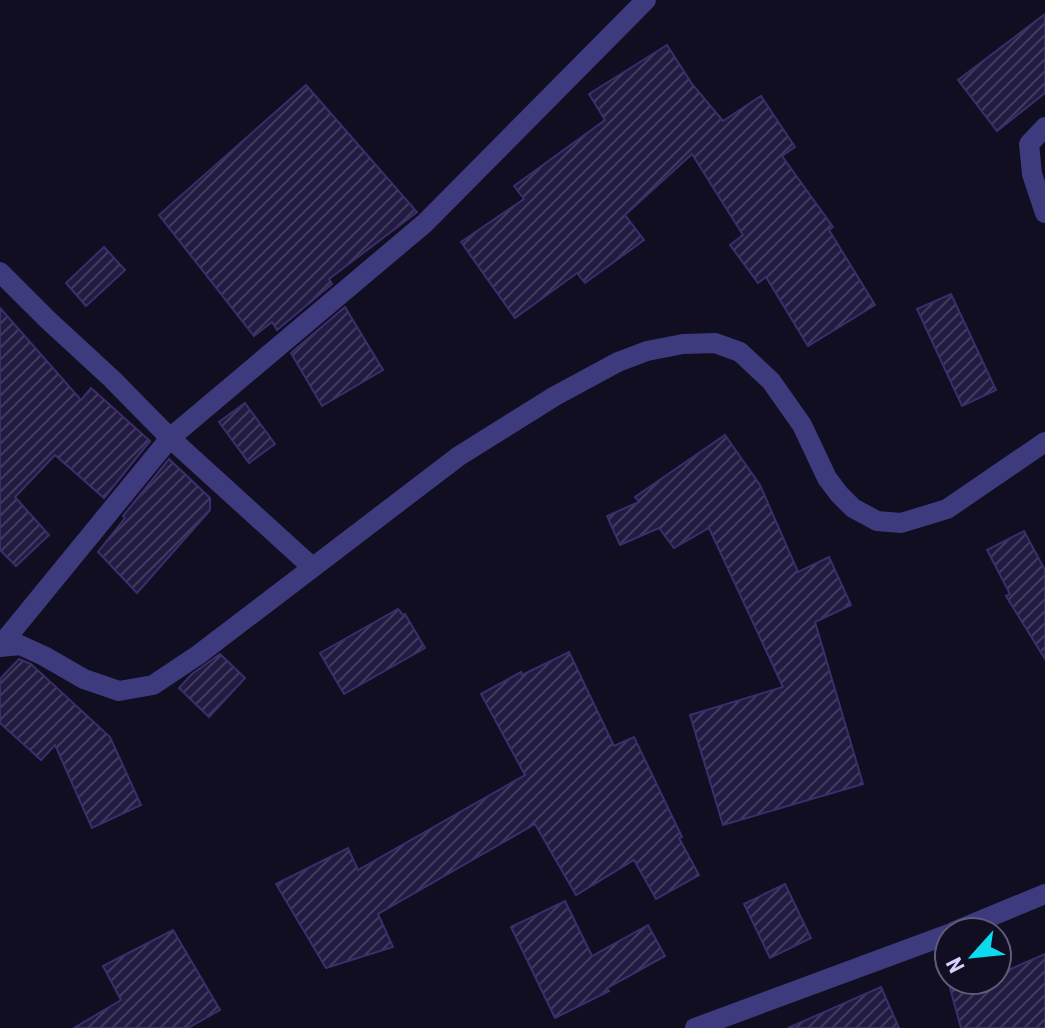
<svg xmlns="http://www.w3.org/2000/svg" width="1045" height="1028" viewBox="0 0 1045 1028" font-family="'Roboto Condensed',sans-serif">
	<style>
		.building { fill: url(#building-hatch); stroke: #3a2e6c; stroke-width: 2 }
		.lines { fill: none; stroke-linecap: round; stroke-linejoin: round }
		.street { stroke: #3d3b7e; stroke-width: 20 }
	</style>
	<defs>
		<pattern id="building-hatch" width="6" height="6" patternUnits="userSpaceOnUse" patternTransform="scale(2)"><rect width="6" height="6" fill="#221b41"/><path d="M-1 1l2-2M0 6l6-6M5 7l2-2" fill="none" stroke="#413b5d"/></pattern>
	</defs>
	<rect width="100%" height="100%" fill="#110e21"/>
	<!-- building -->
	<g class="building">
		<path d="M 1045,14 L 1045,93 L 997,131 L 958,80 Z"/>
		<path d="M 667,45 L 692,84 L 723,121 L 761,96 L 795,147 L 782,156 L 833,227 L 829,230 L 875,305 L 808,346 L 766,277 L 758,283 L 730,245 L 743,235 L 692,154 L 625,215 L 644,240 L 585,283 L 577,273 L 515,318 L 461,242 L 524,199 L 514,186 L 605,120 L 589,94 Z"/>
		<path d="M 306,85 L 417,212 L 329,279 L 332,284 L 277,330 L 272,322 L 254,336 L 159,215 Z"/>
		<path d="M 104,247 L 125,270 L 86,306 L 66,283 Z"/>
		<path d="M 951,294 L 996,390 L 962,406 L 917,309 Z"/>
		<path d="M 345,307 L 383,370 L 322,406 L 291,353 Z"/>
		<path d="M 0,308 L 81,400 L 91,388 L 150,441 L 104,498 L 55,455 L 15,497 L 49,535 L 16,566 L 0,550 Z"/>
		<path d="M 245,403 L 275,444 L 249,463 L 219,422 Z"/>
		<path d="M 725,435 L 760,485 L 798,572 L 829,557 L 851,605 L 815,622 L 863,784 L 723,825 L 690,715 L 783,687 L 709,528 L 674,548 L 659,528 L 620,545 L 607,516 L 639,502 L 635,497 Z"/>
		<path d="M 169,459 L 210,498 L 210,510 L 137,593 L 98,552 L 125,518 L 123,516 Z"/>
		<path d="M 1024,531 L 1045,570 L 1045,659 L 1006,596 L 1010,594 L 987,550 Z"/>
		<path d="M 398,609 L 403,615 L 405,614 L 425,648 L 344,694 L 320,653 Z"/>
		<path d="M 569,652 L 614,746 L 634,737 L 682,837 L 679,838 L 699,875 L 656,899 L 634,860 L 576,895 L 535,824 L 378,914 L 393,947 L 326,968 L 276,884 L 348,848 L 358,870 L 525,775 L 481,694 L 521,672 L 522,675 Z"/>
		<path d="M 220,654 L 245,678 L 209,717 L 179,688 L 192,674 Z"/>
		<path d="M 19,659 L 31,664 L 110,737 L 141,805 L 92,828 L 55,745 L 41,760 L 0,723 L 0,679 Z"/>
		<path d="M 785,884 L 811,938 L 770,958 L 744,904 Z"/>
		<path d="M 565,901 L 592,956 L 648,925 L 665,956 L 607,988 L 609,991 L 555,1018 L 511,927 Z"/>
		<path d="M 173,930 L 220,1010 L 188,1028 L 74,1028 L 121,1000 L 103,966 Z"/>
		<path d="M 1045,954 L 1045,1028 L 961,1028 L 950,988 L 979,980 L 997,980 L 997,975 Z"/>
		<path d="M 881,987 L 899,1028 L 788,1028 Z"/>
	</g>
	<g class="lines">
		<!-- street -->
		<g class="street">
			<path d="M 1045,127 L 1029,144 L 1032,174 L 1045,213"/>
			<path d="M 0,272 L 48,320 L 112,379 L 170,438 L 312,567"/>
			<path d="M 0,646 L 170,438 L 425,223 L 646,0"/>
			<path d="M 0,647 L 20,645 L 44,656 L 84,679 L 119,691 L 153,685 L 198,655 L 459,456 L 555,396 L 618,362 L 647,351 L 683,344 L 715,343 L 740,352 L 771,381 L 802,425 L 827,478 L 839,494 L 853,508 L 877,521 L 901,523 L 947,509 L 1045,442"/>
			<path d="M 953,932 L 1045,894"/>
			<path d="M 695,1028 L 949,934"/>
		</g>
	</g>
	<!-- north arrow -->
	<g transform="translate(973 956) rotate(243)"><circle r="38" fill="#110e21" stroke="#5f5c79" stroke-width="2"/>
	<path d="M0-6L14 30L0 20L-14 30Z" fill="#0bdaef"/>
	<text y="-12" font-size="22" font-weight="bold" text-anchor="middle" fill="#d5d0fd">N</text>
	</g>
</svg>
